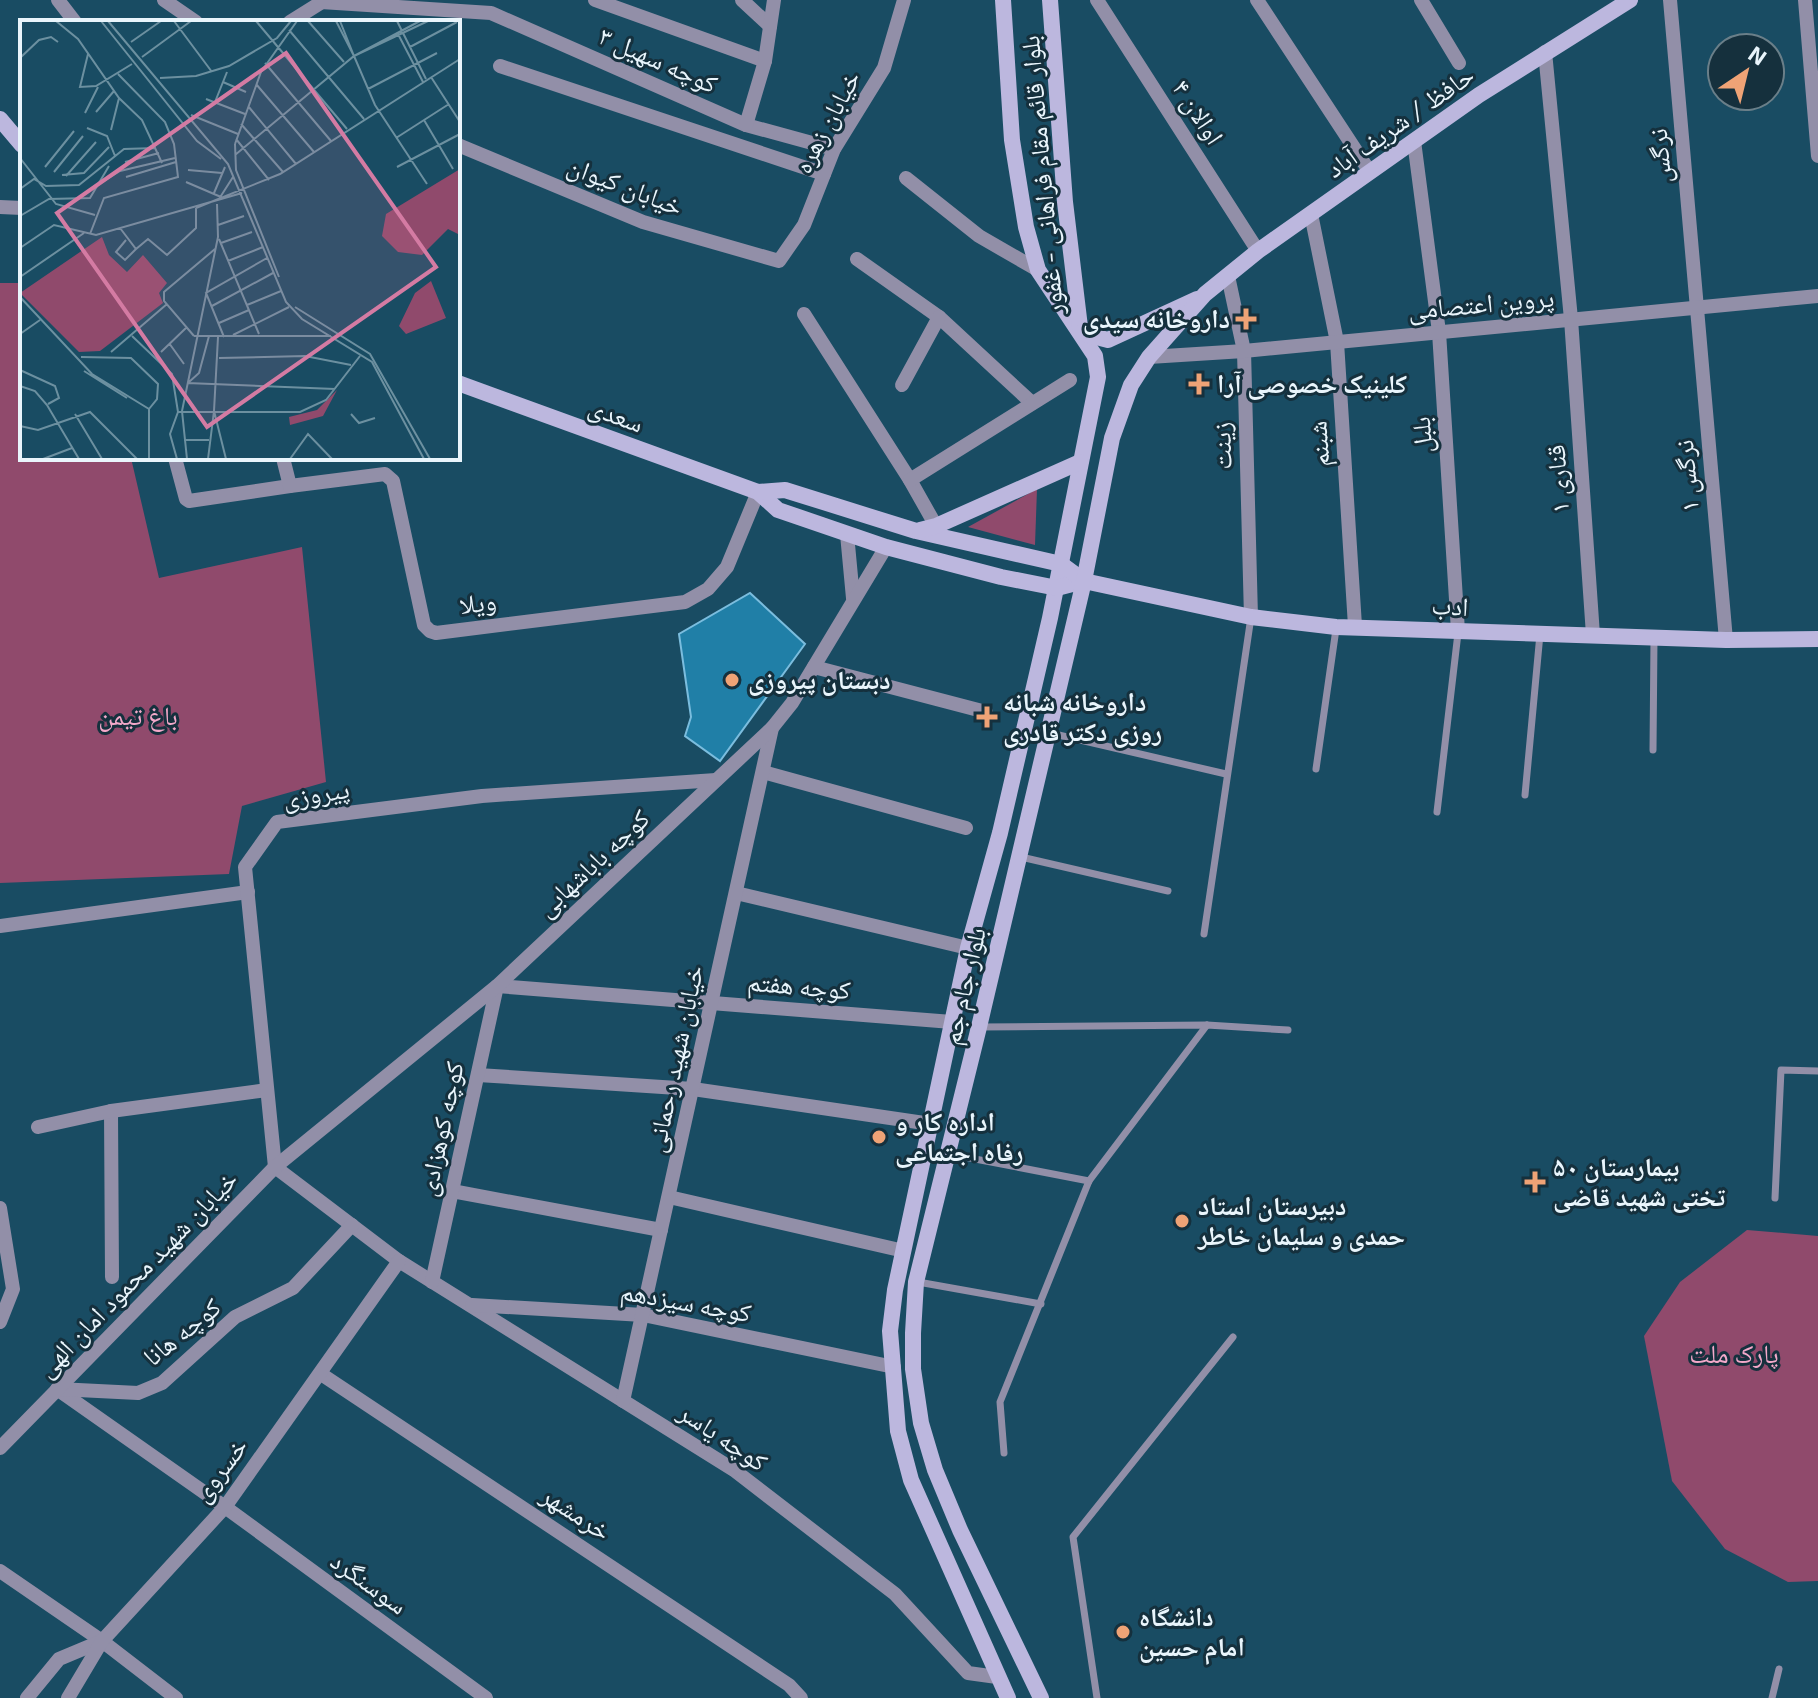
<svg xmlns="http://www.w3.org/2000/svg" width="1818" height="1698" viewBox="0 0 1818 1698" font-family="'Exo 2','Noto Naskh Arabic',sans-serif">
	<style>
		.green { fill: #904a6c }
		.building { fill: #207fa7; stroke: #7bbdde; stroke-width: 2 }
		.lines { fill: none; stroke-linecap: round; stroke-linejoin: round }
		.lane { stroke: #928fa8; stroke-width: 7 }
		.street { stroke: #928fa8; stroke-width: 14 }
		.secondary { stroke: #bcb7de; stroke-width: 16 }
		.poi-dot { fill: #efa376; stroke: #15303d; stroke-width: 3 }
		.labels { text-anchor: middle; stroke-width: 6; stroke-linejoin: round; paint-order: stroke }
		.street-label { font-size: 26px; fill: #e9f5fc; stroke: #15303d }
		.poi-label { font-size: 26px; font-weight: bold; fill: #e9f5fc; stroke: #15303d; text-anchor: start }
		.park-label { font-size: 26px; fill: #f3a9ca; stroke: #15303d }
		.inset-road { fill: none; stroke: #6c90a0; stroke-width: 2 }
		.view { fill: #d47ba3; fill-opacity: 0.15; stroke: #d47ba3; stroke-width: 4 }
		.inset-edge { fill: none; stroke: #e9f5fc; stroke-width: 4 }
	</style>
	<rect width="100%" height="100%" fill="#194c63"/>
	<!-- green -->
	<g class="green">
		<path d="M 0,283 L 22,283 L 22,458 L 131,458 L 159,578 L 302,547 L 326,782 L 242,806 L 229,874 L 0,883 Z"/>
		<path d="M 1037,489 L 1035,545 L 968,527 Z"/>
		<path d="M 1747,1230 L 1818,1236 L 1818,1581 L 1788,1582 L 1725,1549 L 1672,1481 L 1644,1336 L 1680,1282 Z"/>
	</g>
	<!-- building -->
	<path class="building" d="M 750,593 L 805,644 L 720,761 L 685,736 L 691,717 L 679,634 Z"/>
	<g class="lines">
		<!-- lane -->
		<g class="lane">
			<path d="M 1050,733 L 1226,774"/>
			<path d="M 1653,750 L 1654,639"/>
			<path d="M 1316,769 L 1336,629"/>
			<path d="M 1525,795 L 1540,634"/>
			<path d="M 1437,812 L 1458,633"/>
			<path d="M 1021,857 L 1168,891"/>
			<path d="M 1204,934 L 1251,617"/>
			<path d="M 979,1027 L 1207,1025 L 1288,1030"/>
			<path d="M 949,1154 L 1089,1181"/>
			<path d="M 1775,1198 L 1781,1070 L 1818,1071"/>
			<path d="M 918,1282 L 1041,1304"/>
			<path d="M 1004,1453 L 1000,1402 L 1089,1181 L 1207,1025"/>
			<path d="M 1097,1698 L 1073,1537 L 1233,1337"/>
			<path d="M 1772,1698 L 1779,1669"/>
		</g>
		<!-- street -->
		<g class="street">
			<path d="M 58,0 L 75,22"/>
			<path d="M 164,0 L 196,22"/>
			<path d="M 595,0 L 765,61"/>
			<path d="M 742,0 L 770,26"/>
			<path d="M 1097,0 L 1258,251"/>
			<path d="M 1257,0 L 1370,172"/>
			<path d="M 1421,0 L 1459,63"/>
			<path d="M 1670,0 L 1726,640"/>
			<path d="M 1805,0 L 1818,156"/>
			<path d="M 321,2 L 491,13 L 746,125 L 834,149"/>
			<path d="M 290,22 L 325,0"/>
			<path d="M 1545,52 L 1571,319 L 1593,635"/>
			<path d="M 500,66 L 824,174"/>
			<path d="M 746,125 L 765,61 L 774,0"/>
			<path d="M 1414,141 L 1439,332 L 1458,631"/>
			<path d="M 458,145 L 643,222 L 779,261 L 804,225 L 834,149 L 884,68 L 904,0"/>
			<path d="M 906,178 L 979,236 L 1038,270"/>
			<path d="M 0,207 L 22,208"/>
			<path d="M 1311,214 L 1337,342 L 1355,626"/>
			<path d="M 857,259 L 939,317 L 1032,403"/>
			<path d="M 1228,276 L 1244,351 L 1251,617"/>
			<path d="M 804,314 L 910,480 L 936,526"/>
			<path d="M 1149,357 L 1244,351 L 1818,296"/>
			<path d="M 902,385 L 939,317"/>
			<path d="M 175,458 L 186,499 L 189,501 L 290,486"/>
			<path d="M 283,458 L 290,486 L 385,474 L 393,481 L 424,625 L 430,631 L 436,633 L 685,602 L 708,589 L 727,567 L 758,492"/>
			<path d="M 910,480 L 1070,380"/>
			<path d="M 847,534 L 853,598"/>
			<path d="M 814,667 L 986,712"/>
			<path d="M 763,772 L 966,828"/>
			<path d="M 736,893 L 968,948"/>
			<path d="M 0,926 L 248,892"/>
			<path d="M 478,1075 L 693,1089 L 931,1124"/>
			<path d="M 111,1111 L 112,1277"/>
			<path d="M 38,1127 L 111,1111 L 267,1090"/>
			<path d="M 275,1167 L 399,1261 L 734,1470 L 895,1594 L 968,1673 L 997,1677"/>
			<path d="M 275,1167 L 245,867 L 277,822 L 482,796 L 716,780"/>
			<path d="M 452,1191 L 661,1230"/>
			<path d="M 669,1197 L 904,1251"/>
			<path d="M 0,1208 L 13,1289 L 0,1322"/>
			<path d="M 432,1282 L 497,986 L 952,1022"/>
			<path d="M 472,1305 L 643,1315 L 894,1367"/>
			<path d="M 321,1374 L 789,1685 L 801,1698"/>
			<path d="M 57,1389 L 225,1507 L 486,1698"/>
			<path d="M 58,1389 L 138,1393 L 162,1383 L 235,1317 L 293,1288 L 352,1225"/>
			<path d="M 623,1401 L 772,728"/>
			<path d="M 0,1448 L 275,1167 L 497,986 L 772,728 L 792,703 L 886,547"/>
			<path d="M 0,1571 L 102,1641 L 176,1698"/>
			<path d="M 27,1698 L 59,1659 L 102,1641"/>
			<path d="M 68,1698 L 102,1641 L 225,1507 L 399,1261"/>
		</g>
		<!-- secondary -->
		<g class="secondary">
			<path d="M 1003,0 L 1012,140 L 1026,227 L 1038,270 L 1095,356 L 1098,377 L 1050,618 L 1000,833 L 968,948 L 895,1290 L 890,1331 L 898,1431 L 911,1480 L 1008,1698"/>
			<path d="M 1050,0 L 1065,202 L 1080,327"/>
			<path d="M 0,119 L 22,145"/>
			<path d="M 1081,333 L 1108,340 L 1197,299"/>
			<path d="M 458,383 L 758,492 L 778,510 L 886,547 L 1001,577 L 1057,588 L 1084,581"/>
			<path d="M 758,492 L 785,490 L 916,531 L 1061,564 L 1084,581 L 1251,617 L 1336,627 L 1726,640 L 1818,639"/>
			<path d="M 920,530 L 936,526 L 1080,462"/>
			<path d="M 1041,1698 L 960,1530 L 935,1470 L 921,1423 L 913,1369 L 913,1333 L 916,1282 L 979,1027 L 1084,581 L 1112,438 L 1131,385 L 1149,357 L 1205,294 L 1258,251 L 1479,95 L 1630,0"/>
		</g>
	</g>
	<!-- markers -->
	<g class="poi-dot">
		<path d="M1242 307h8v8h8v8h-8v8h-8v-8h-8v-8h8z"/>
		<path d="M1195 372h8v8h8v8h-8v8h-8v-8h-8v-8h8z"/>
		<circle cx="732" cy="680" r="8"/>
		<path d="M983 705h8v8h8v8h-8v8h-8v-8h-8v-8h8z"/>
		<circle cx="879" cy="1137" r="8"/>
		<path d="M1531 1170h8v8h8v8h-8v8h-8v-8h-8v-8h8z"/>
		<circle cx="1182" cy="1221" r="8"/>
		<circle cx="1123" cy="1632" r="8"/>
	</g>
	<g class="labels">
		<!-- street labels -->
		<g class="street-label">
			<text transform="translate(658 60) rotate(24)" y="9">کوچه سهیل ۳</text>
			<text transform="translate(1198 112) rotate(57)" y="9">اوالان ۴</text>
			<text transform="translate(827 122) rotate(-62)" y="9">خیابان زهره</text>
			<text transform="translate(1400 122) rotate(-35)" y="9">حافظ / شریف آباد</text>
			<text transform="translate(1660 156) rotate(-95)" y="9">نرگس</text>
			<text transform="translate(1042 175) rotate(-95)" y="9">بلوار قائم مقام فراهانی - غفور</text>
			<text transform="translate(625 186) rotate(21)" y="9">خیابان کیوان</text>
			<text transform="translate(1481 304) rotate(-5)" y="9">پروین اعتصامی</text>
			<text transform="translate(616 415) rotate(20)" y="9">سعدی</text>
			<text transform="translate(1422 435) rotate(-94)" y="9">بلبل</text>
			<text transform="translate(1319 444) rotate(-94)" y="9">شبنم</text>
			<text transform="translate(1222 446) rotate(-92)" y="9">زینت</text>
			<text transform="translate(1687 476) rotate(-95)" y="9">نرگس ۱</text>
			<text transform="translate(1558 479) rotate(-94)" y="9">قناری ۱</text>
			<text transform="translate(478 603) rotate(-7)" y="9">ویلا</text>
			<text transform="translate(1450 606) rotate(3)" y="9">ادب</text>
			<text transform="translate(316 794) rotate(-9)" y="9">پیروزی</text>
			<text transform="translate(593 863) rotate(-43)" y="9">کوچه باباشهابی</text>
			<text transform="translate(799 986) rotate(5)" y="9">کوچه هفتم</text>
			<text transform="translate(964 986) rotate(-77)" y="9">بلوار جام جم</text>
			<text transform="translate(675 1059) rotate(-78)" y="9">خیابان شهید رحمانی</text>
			<text transform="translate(441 1129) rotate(-78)" y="9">کوچه کوهزادی</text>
			<text transform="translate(137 1274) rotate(-46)" y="9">خیابان شهید محمود امان الهی</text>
			<text transform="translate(686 1302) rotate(10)" y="9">کوچه سیزدهم</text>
			<text transform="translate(182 1332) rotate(-39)" y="9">کوچه هانا</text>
			<text transform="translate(723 1437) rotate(34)" y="9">کوچه یاسر</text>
			<text transform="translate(220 1470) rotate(-53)" y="9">خسروی</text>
			<text transform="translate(576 1513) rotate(33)" y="9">خرمشهر</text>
			<text transform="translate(369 1583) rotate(36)" y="9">سوسنگرد</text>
		</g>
		<!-- poi labels -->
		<g class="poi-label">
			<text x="1230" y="328" text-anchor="end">داروخانه سیدی</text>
			<text x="1217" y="393">کلینیک خصوصی آرا</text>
			<text x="748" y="689">دبستان پیروزی</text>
			<text x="1003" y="711">داروخانه شبانه<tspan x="1003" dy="30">روزی دکتر قادری</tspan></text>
			<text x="895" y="1131">اداره کار و<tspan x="895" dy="30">رفاه اجتماعی</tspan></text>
			<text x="1553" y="1176">بیمارستان ۵۰<tspan x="1553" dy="30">تختی شهید قاضی</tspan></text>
			<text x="1198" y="1215">دبیرستان استاد<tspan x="1198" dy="30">حمدی و سلیمان خاطر</tspan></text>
			<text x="1139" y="1626">دانشگاه<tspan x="1139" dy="30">امام حسین</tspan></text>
		</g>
		<!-- park labels -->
		<g class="park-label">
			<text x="138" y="725">باغ تیمن</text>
			<text x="1734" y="1363">پارک ملت</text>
		</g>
	</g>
	<!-- overview -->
	<g transform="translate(20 20)">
		<rect width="440" height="440" fill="#194c63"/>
		<path d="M 440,149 L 440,215 L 428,209 L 402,235 L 378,232 L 362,216 L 366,194 ZM 82,217 L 89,235 L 107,252 L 123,235 L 147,263 L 139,273 L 143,283 L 80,331 L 59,332 L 0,273 ZM 411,261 L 426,298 L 386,314 L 379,306 L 395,273 ZM 317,370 L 303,396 L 270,405 L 269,397 L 297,390 Z" fill="#904a6c"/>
		<path class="inset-road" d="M 36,1 L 58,19 L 99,78 L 122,100 L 142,143M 81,1 L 177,121 L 201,139M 88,1 L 208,144 L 266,282 L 282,299 L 352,342 L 404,439M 154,1 L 192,52M 236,1 L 327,109M 288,1 L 324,42M 316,1 L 334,36 L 320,1M 377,1 L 406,59M 400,1 L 334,36 L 408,1M 269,10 L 344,99M 378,14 L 403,62M 111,22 L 141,1M 390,27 L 437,2M 68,34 L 60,67 L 76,66 L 112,44M 122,37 L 171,1M 0,38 L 19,20 L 31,17 L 38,22M 245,43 L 311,121M 411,57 L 440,102M 140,58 L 176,56 L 209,46 L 257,18 L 271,1M 203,62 L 226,72M 236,64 L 294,132M 348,69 L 417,33M 186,79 L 225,94M 195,82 L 207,52M 228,86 L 276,144M 76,92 L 94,71M 65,93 L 78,67M 171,95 L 218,114M 404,100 L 433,149M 221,104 L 263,152M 67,108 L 87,116 L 95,136M 91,110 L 99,78M 376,118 L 429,84M 216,119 L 249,160M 215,124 L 241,52 L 277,1M 215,124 L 216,150 L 259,257M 215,135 L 334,36 L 355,85 L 407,164M 0,138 L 36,184 L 75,195M 105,142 L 139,133M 25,147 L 54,111M 377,147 L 440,114M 168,150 L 202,153M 34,152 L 63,116M 42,155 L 64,153 L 89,127M 46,156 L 76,122M 106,157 L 156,142M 166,162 L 201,177M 79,164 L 100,151 L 155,138M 0,169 L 14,159 L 26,166 L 59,165 L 104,129 L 136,128M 194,173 L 205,147M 199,179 L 213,157M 176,188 L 260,154 L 440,39M 0,196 L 29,179 L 70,178 L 89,146M 198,205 L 224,196M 100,208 L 116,229 L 128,219 L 147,235 L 176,208 L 176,188M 70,214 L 84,178 L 158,157 L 154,124 L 145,102 L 98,54M 199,219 L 239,314M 106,220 L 96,232 L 105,240 L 116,229M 201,223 L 232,212M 0,228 L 34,205 L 76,215 L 222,173M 208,241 L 243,227M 0,257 L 64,213M 0,277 L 72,354 L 129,389M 227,285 L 261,271M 192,286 L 253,253M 275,287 L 350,334 L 410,439M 199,303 L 229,290M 0,314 L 20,300M 213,315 L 269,287M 112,316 L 152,354 L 158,392M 174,316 L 311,316M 174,316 L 144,281 L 144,272 L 195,229M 198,317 L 194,391 L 206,439M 204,317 L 186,273 L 247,238M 149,323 L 164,344M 91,332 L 147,284M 141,332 L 167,307M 61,337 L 111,338 L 138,364 L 137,379 L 129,389M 199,338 L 285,336 L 331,345M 0,350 L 35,366 L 39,378 L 28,384M 64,351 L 107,378M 169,362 L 179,353 L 189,316M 167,363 L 315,369M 0,366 L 15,371 L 27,385 L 59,439M 55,394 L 82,439M 331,394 L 339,403 L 355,398M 0,406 L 18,410 L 70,392 L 117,439M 164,420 L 189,420M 23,439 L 52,428M 129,439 L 129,389M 157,439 L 150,414 L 158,392 L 280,392 L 306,380 L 340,336M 167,439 L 162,391 L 198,217 L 197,184M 188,439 L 194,391M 270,439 L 288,414 L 312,439"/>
		<path class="view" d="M 266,33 L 416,247 L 187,407 L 37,193 Z"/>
		<rect width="440" height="440" class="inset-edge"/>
	</g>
	<!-- north arrow -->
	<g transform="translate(1746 72) rotate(35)"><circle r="38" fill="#15303d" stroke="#6a7f89" stroke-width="2"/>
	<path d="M0-6L14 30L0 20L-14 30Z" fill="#efa376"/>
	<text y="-12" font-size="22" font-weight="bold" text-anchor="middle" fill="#e9f5fc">N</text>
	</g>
</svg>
